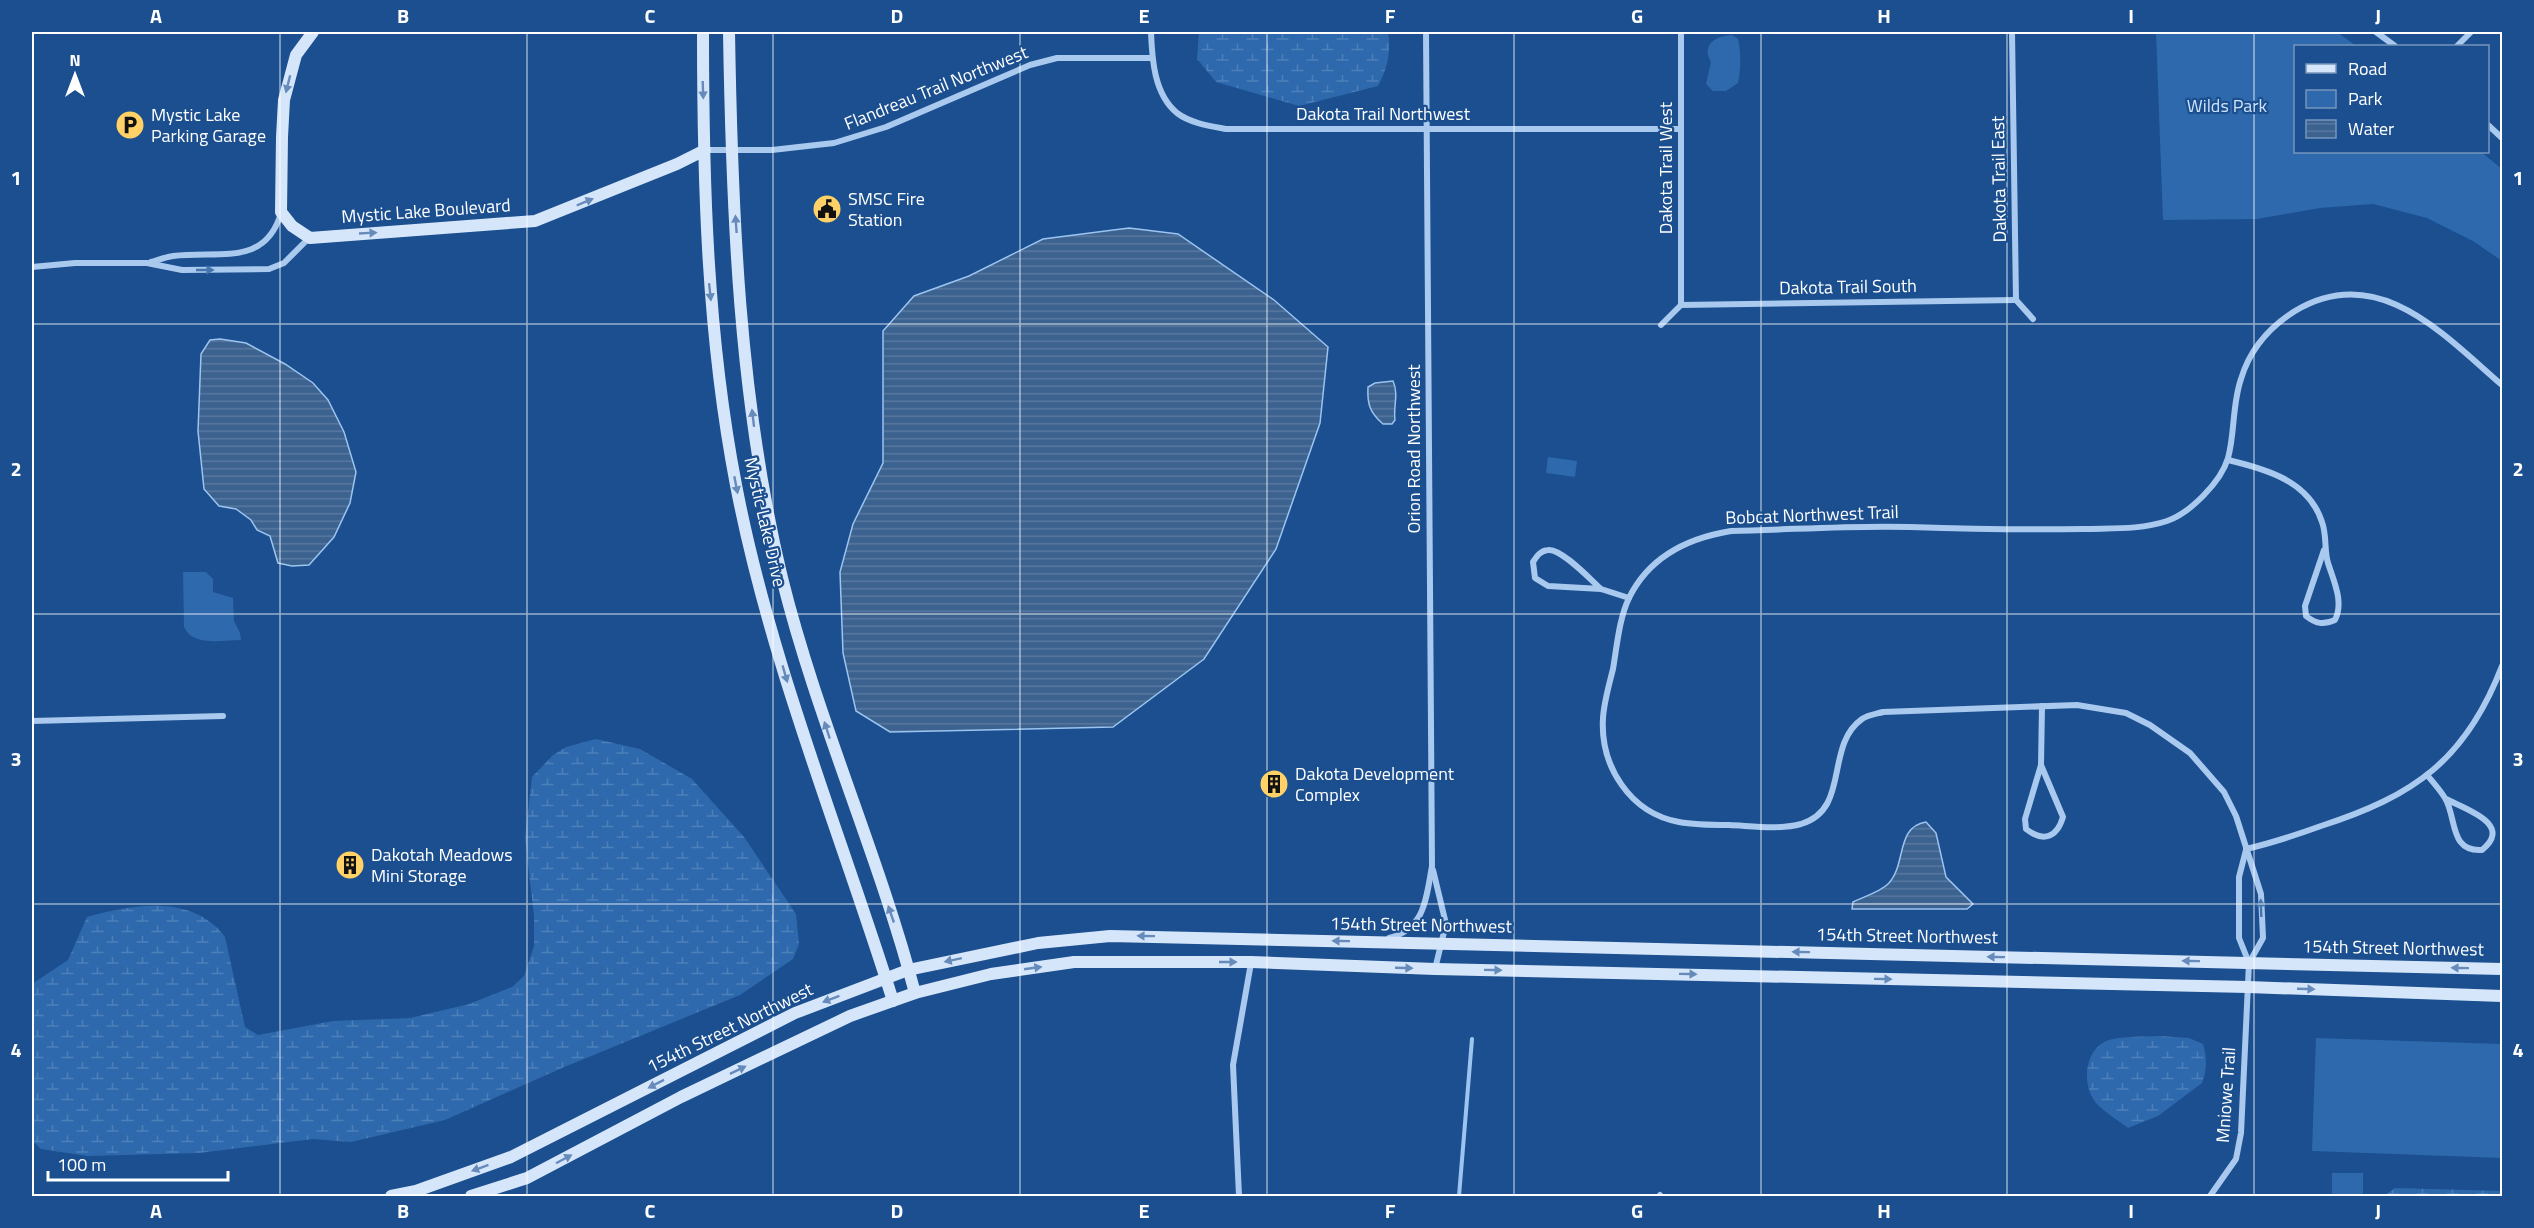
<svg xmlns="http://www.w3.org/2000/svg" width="2534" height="1228" viewBox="0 0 2534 1228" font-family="'Titillium Web',sans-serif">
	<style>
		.green { fill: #2e69ad }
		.wetland { fill: url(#wetland-marsh) }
		.water { fill: url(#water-rules); stroke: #9cc4f0; stroke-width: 1.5 }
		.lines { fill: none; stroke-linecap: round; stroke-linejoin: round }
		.stream { stroke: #9cc4f0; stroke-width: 4 }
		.street { stroke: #a9c9ee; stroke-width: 6 }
		.secondary { stroke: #d6e6fa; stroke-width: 12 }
		.oneway { fill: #668bba }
		.oneway2 { fill: #4674ac }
		.grid { fill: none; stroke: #fff; stroke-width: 1.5; stroke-opacity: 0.55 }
		.labels { text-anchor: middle; stroke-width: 4.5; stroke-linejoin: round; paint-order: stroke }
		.street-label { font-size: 18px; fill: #fff; stroke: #1b4f8f }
		.park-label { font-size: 18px; fill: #cfe3fa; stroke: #1b4f8f }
		.poi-label { font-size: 18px; fill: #fff; stroke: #1b4f8f; text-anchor: start }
		.neatline { fill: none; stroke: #fff; stroke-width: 2 }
		.grid-label { font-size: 20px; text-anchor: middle; font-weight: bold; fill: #fff }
	</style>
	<defs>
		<pattern id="wetland-marsh" width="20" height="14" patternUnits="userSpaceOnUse" patternTransform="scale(1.5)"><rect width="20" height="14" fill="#2e69ad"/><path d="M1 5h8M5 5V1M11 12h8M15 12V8" fill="none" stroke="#4d80b9"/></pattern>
		<pattern id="water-rules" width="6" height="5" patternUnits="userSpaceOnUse" patternTransform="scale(1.5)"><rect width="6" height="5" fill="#3c6290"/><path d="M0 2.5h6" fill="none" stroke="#597aa1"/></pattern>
	</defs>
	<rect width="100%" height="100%" fill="#1b4f8f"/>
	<!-- green -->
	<g class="green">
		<path d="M 2156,32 L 2337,32 L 2356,46 L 2296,46 L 2296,152 L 2481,152 L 2502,169 L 2502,261 L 2473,241 L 2427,218 L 2373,204 L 2320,208 L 2257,219 L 2163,220 Z"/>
		<path d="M 1732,35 L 1738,39 C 1741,49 1741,72 1738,83 L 1726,91 L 1713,91 L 1706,84 L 1711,62 C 1701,44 1716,36 1732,35 Z"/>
		<path d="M 1548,457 L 1577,461 L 1575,477 L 1546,473 Z"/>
		<path d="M 183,572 L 206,572 L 213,579 L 213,592 L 233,598 L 234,621 L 240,633 L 241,640 C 222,640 193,647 184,627 Z"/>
		<path d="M 2316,1038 L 2502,1044 L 2502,1158 L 2312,1151 Z"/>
		<rect x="2332" y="1173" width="31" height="23"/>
	</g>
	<!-- wetland -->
	<g class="wetland">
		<path d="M 1199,32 L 1388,32 C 1391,53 1388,67 1378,86 L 1299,106 L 1216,82 L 1197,59 Z"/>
		<path d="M 596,739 L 640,749 L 692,779 L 744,837 L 796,914 L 799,944 L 793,959 L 740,995 L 562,1068 L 445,1120 L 351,1142 L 313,1139 L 199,1153 L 88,1156 L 41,1149 L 32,1140 L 32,984 L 68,960 L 87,917 C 133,904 193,894 225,937 L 245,1027 L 258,1035 L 333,1021 L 410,1018 L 469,1004 L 512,987 L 524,976 L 534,946 L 534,916 L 525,838 L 532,777 L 553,755 L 566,747 Z"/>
		<path d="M 2159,1036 L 2189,1038 L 2203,1044 C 2207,1056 2207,1071 2202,1083 L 2158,1116 L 2128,1128 C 2118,1120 2104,1112 2096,1103 C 2080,1083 2085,1044 2113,1039 C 2128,1036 2144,1037 2159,1036 Z"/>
		<path d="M 2395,1188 L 2502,1191 L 2502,1196 L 2384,1196 Z"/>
	</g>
	<!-- water -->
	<g class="water">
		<path d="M 1129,228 L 1178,234 L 1274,300 L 1328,347 L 1320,423 L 1276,549 L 1204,659 L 1113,727 L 890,732 L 856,711 L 843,653 L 840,572 L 853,524 L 883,463 L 883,331 L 914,296 L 969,276 L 1043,239 Z"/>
		<path d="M 220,339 L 246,343 L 285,364 L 313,383 L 328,400 L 344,432 L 356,472 L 350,503 L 334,537 L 309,565 L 292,566 L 278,563 L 270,536 L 257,530 L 251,520 L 236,509 L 219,506 L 204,489 L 198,431 L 201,354 L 210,340 Z"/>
		<path d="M 1393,381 C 1399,394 1393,407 1395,420 L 1392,424 L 1383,424 C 1370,413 1367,404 1368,387 L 1375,383 Z"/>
		<path d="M 1926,822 L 1936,833 L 1946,877 L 1973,904 L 1967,909 L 1852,909 L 1853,902 C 1863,897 1880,892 1888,884 C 1907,865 1895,827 1926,822 Z"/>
	</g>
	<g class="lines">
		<!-- stream -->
		<path class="stream" d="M 1459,1196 L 1472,1039"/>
		<!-- street -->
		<g class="street">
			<path d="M 1151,32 C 1152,59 1154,94 1177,113 C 1190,123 1210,126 1226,129 L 1681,129"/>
			<path d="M 1681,32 L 1681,305"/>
			<path d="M 2012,32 L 2016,300 L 2033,319"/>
			<path d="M 2376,32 L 2395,46"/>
			<path d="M 2457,46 L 2471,32"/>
			<path d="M 2488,125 L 2502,138"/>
			<path d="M 705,150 L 772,150 L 834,143 L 886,127 L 1030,65 L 1057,58 L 1152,58"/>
			<path d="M 151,262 C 158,260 166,257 173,256 C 217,250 265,268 281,213"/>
			<path d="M 32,267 L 75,263 L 147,263 L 182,270 L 269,269 L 284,263 L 309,238"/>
			<path d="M 1681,305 L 2016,300"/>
			<path d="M 1661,325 L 1681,305"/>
			<path d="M 2228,460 C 2266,469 2309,481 2322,522 C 2327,535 2324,550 2328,563 C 2334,582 2344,602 2335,620 C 2323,625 2316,624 2306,616 L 2305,606 L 2324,550"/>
			<path d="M 1601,589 C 1590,579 1561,548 1548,550 C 1540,551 1537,556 1533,562 L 1535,578 L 1548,586 L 1601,589 L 1629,598"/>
			<path d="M 32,721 L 223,716"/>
			<path d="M 2041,765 L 2063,817 C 2057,837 2044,843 2026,829 L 2025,819 L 2041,765 L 2042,706"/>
			<path d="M 2427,775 C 2433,782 2440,790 2445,798 C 2457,818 2449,852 2482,850 C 2514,824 2465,809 2446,799"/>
			<path d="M 2246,849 C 2272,843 2296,835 2321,826 C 2414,796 2466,760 2502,666"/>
			<path d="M 2246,850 L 2239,877 L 2239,938 L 2249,963"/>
			<path d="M 1433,870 L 1446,924 L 1435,969"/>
			<path d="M 1389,938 C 1425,929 1426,899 1432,866 L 1426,32"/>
			<path d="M 1660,1195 L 1661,1196"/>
			<path d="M 1239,1196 L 1233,1065 L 1251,963"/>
			<path d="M 2210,1196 L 2236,1159 L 2241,1133 L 2249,963 L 2263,938 L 2261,894 L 2236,816 L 2224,792 L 2190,753 L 2150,725 L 2126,713 L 2077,705 L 1883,712 C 1876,714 1868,715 1862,719 C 1824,746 1851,809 1801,824 C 1779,830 1752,826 1729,825 C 1712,825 1695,825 1679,822 C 1630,813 1600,766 1603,718 C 1604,702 1609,685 1613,669 C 1617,646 1619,619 1629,598 C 1649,557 1688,538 1731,531 C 1790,530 1850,525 1910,527 C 1968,529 2025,530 2084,529 C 2112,528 2140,530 2167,521 C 2190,513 2221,482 2228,458 C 2235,433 2232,405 2241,379 C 2250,349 2268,328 2295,311 C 2378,261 2444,335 2502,385"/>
		</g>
		<!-- secondary -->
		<g class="secondary">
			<path d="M 313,32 L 296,55 L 284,100 L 282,137 L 281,212 L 292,226 L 310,238 L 535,221 L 677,164 L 705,150"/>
			<path d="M 703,32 C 703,183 707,335 736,485 C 770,662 839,829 893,1001"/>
			<path d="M 729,32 C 732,214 739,400 782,578 C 817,719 878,853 915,993"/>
			<path d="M 391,1196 L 416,1191 L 511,1157 L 795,1013 L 908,970 L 1038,943 L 1110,936 L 2502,969"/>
			<path d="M 471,1196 L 527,1178 L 681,1097 L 850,1016 L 915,993 L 991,974 L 1074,962 L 1251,962 L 1435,969 L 2248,987 L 2502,996"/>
		</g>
	</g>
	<!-- one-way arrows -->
	<defs><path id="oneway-solid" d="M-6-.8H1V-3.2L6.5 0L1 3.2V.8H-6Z" transform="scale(1.5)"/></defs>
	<g class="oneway">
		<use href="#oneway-solid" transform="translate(288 84) rotate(104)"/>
		<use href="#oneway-solid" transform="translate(703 90) rotate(88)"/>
		<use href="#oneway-solid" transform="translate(585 202) rotate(-23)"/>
		<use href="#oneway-solid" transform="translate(736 224) rotate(-94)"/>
		<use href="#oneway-solid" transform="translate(368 233) rotate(-3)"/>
		<use href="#oneway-solid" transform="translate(710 292) rotate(84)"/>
		<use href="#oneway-solid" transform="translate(753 418) rotate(-97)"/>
		<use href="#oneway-solid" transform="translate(736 485) rotate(79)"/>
		<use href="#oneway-solid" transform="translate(785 674) rotate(74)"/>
		<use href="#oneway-solid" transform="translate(827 730) rotate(-108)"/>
		<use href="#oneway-solid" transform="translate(891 914) rotate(-109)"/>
		<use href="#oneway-solid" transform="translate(1146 936) rotate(-179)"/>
		<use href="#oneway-solid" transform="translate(1341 941) rotate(-179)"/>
		<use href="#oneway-solid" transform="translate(1801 952) rotate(-179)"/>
		<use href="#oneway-solid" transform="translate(1996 957) rotate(-179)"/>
		<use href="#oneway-solid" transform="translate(953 960) rotate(168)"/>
		<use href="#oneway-solid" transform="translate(2191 961) rotate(-179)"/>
		<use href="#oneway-solid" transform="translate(1228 962)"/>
		<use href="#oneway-solid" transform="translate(1033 968) rotate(-8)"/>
		<use href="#oneway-solid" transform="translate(1404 968) rotate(2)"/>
		<use href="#oneway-solid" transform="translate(2460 968) rotate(-179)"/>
		<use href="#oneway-solid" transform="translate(1493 970) rotate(1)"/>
		<use href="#oneway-solid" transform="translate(1688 974) rotate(1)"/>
		<use href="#oneway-solid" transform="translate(1883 979) rotate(1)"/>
		<use href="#oneway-solid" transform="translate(2306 989) rotate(2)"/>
		<use href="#oneway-solid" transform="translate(831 999) rotate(159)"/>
		<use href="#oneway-solid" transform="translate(738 1070) rotate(-26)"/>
		<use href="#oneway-solid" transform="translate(656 1084) rotate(153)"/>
		<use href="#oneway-solid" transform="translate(564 1159) rotate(-28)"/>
		<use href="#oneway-solid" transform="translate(480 1168) rotate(160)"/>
	</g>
	<g class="oneway2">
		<use href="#oneway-solid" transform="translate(205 270)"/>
		<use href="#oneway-solid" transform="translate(2261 908) rotate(-92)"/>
	</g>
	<!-- grid -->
	<path class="grid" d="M 280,32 L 280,1196M 527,32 L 527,1196M 773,32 L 773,1196M 1020,32 L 1020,1196M 1267,32 L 1267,1196M 1514,32 L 1514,1196M 1761,32 L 1761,1196M 2007,32 L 2007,1196M 2254,32 L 2254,1196M 32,324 L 2502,324M 32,614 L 2502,614M 32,904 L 2502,904"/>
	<!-- icons -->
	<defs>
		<g id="parking-disc" transform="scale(1.5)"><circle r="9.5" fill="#ffd166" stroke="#1b4f8f"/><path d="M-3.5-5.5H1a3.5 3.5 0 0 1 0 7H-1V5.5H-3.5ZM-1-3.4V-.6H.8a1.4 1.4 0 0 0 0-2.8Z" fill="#111"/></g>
		<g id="civic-disc" transform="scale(1.5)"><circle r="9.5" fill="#ffd166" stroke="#1b4f8f"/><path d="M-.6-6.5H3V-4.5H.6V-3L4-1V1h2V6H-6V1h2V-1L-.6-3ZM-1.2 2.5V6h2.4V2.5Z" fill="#111"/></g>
		<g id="building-disc" transform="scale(1.5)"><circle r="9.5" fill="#ffd166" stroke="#1b4f8f"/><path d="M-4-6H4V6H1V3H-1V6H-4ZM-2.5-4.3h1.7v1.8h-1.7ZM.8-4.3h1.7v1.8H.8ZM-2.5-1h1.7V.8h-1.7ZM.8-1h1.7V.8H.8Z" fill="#111"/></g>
	</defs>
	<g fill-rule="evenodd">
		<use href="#parking-disc" x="130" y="125"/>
		<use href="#civic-disc" x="827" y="209"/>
		<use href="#building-disc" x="1274" y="784"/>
		<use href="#building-disc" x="350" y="865"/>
	</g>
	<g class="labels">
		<!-- street labels -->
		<g class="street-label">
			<text transform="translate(936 88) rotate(-22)" y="6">Flandreau Trail Northwest</text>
			<text x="1383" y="120">Dakota Trail Northwest</text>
			<text transform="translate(1666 168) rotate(-90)" y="6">Dakota Trail West</text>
			<text transform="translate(1999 179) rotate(-91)" y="6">Dakota Trail East</text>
			<text transform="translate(426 211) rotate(-4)" y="6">Mystic Lake Boulevard</text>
			<text transform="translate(1848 287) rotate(-1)" y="6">Dakota Trail South</text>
			<text transform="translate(1414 449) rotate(-90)" y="6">Orion Road Northwest</text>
			<text transform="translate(1812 515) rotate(-2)" y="6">Bobcat Northwest Trail</text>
			<text transform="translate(765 522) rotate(77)" y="6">Mystic Lake Drive</text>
			<text transform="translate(1421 925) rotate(1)" y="6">154th Street Northwest</text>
			<text transform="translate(1907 936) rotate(1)" y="6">154th Street Northwest</text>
			<text transform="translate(2393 948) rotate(1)" y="6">154th Street Northwest</text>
			<text transform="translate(730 1028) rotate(-26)" y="6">154th Street Northwest</text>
			<text transform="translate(2226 1095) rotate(-86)" y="6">Mniowe Trail</text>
		</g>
		<!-- park labels -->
		<g class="park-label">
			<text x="2227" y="112">Wilds Park</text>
		</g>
		<!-- poi labels -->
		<g class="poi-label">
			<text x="151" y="121">Mystic Lake<tspan x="151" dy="21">Parking Garage</tspan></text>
			<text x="848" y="205">SMSC Fire<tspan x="848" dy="21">Station</tspan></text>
			<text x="1295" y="780">Dakota Development<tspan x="1295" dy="21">Complex</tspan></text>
			<text x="371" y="861">Dakotah Meadows<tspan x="371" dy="21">Mini Storage</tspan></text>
		</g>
	</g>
	<!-- border -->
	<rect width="2534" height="1228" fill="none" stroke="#1b4f8f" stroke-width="66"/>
	<!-- legend -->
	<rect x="2294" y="45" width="195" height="108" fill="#1b4f8f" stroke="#7695bc" stroke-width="1.5"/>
	<rect x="2306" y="64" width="30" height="9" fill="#d6e6fa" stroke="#7695bc" stroke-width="1.5"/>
	<text x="2348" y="75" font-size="18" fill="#ffffff">Road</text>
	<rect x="2306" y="90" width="30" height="18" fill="#2e69ad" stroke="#7695bc" stroke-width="1.5"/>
	<text x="2348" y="105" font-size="18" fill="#ffffff">Park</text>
	<rect x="2306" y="120" width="30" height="18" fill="url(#water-rules)" stroke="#7695bc" stroke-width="1.5"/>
	<text x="2348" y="135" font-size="18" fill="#ffffff">Water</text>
	<!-- north arrow -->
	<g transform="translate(75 75)" stroke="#1b4f8f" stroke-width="4.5" paint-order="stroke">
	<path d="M0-4.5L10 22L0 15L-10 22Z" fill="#ffffff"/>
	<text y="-9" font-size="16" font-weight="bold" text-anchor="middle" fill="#ffffff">N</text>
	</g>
	<!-- scale -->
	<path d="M48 1171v9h180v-9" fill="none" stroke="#ffffff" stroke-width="3"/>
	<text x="57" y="1171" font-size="18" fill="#ffffff" stroke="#1b4f8f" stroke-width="4.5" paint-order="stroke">100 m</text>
	<rect x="33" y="33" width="2468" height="1162" class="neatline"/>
	<g class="grid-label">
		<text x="156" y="23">A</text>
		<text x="403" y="23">B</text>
		<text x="650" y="23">C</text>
		<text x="897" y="23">D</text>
		<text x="1144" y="23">E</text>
		<text x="1390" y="23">F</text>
		<text x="1637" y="23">G</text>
		<text x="1884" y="23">H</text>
		<text x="2131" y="23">I</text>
		<text x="2378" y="23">J</text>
		<text x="16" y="185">1</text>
		<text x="2518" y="185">1</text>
		<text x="16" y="476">2</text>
		<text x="2518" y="476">2</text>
		<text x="16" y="766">3</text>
		<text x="2518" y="766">3</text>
		<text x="16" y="1057">4</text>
		<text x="2518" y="1057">4</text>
		<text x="156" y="1218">A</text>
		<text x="403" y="1218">B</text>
		<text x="650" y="1218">C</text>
		<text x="897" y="1218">D</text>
		<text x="1144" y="1218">E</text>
		<text x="1390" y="1218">F</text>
		<text x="1637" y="1218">G</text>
		<text x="1884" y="1218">H</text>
		<text x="2131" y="1218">I</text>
		<text x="2378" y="1218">J</text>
	</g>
</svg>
